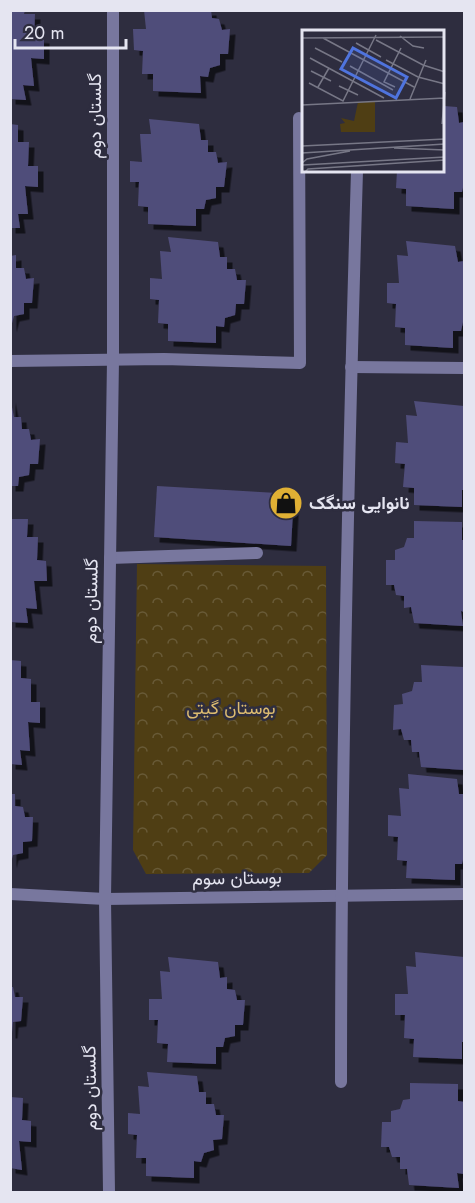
<svg xmlns="http://www.w3.org/2000/svg" width="475" height="1203" viewBox="0 0 475 1203" font-family="Jost,Vazirmatn,sans-serif">
	<style>
		.park { fill: url(#park-crowns) }
		.building { fill: #504d7a; filter: url(#shadow) }
		.lines { fill: none; stroke-linecap: round; stroke-linejoin: round }
		.minor { stroke: #78779e; stroke-width: 12 }
		.labels { text-anchor: middle; stroke-width: 5; stroke-linejoin: round; paint-order: stroke }
		.street-label { font-size: 18px; fill: #e5e5f1; stroke: #2e2d3f }
		.poi-label { font-size: 18px; font-weight: bold; fill: #e5e5f1; stroke: #2e2d3f; text-anchor: start }
		.park-label { font-size: 18px; fill: #dcbb70; stroke: #2e2d3f }
		.inset-road { fill: none; stroke: #777786; stroke-width: 1.5 }
		.view { fill: #4f74de; fill-opacity: 0.15; stroke: #4f74de; stroke-width: 3 }
		.inset-edge { fill: none; stroke: #e5e5f1; stroke-width: 3 }
	</style>
	<defs>
		<pattern id="park-crowns" width="20" height="18" patternUnits="userSpaceOnUse" patternTransform="scale(1.5)"><rect width="20" height="18" fill="#4f3e14"/><path d="M2 6a3 3 0 1 1 6 0M12 15a3 3 0 1 1 6 0" fill="none" stroke="#685a37"/></pattern>
		<filter id="shadow"><feDropShadow dx="5.5" dy="5.5" stdDeviation="0" flood-color="#0009"/></filter>
	</defs>
	<rect width="100%" height="100%" fill="#2e2d3f"/>
	<!-- park -->
	<path class="park" d="M 137,564 L 326,566 L 327,855 L 309,873 L 146,874 L 133,850 Z"/>
	<!-- building -->
	<g class="building">
		<path d="M 10,10 L 25,10 L 24,14 L 35,14 L 34,37 L 44,38 L 44,59 L 31,58 L 34,86 L 23,85 L 26,100 L 10,99 Z"/>
		<path d="M 144,10 L 211,10 L 212,18 L 219,19 L 222,30 L 230,29 L 228,54 L 220,54 L 220,65 L 210,68 L 208,77 L 200,76 L 201,93 L 153,91 L 153,74 L 142,74 L 143,51 L 134,50 L 133,29 L 146,29 Z"/>
		<path d="M 444,106 L 457,107 L 459,123 L 464,122 L 464,183 L 462,192 L 454,192 L 454,209 L 406,206 L 406,189 L 396,188 L 397,171 L 444,171 Z"/>
		<path d="M 149,119 L 199,124 L 201,140 L 208,140 L 208,152 L 216,152 L 218,163 L 227,162 L 224,187 L 216,187 L 216,198 L 206,200 L 204,209 L 196,209 L 196,226 L 148,224 L 148,207 L 138,206 L 139,182 L 130,182 L 130,161 L 142,162 L 140,134 L 151,134 Z"/>
		<path d="M 10,124 L 18,125 L 18,142 L 29,142 L 28,166 L 38,166 L 38,187 L 25,186 L 28,214 L 18,214 L 20,228 L 10,228 Z"/>
		<path d="M 168,237 L 218,242 L 220,257 L 227,257 L 227,269 L 235,269 L 237,280 L 246,280 L 244,304 L 236,304 L 235,315 L 225,318 L 224,327 L 216,326 L 216,343 L 168,341 L 168,324 L 158,323 L 159,300 L 150,299 L 150,278 L 162,279 L 160,251 L 171,252 Z"/>
		<path d="M 406,241 L 455,246 L 458,262 L 464,261 L 464,322 L 463,322 L 461,331 L 453,331 L 453,348 L 405,345 L 405,328 L 395,327 L 396,304 L 387,303 L 387,283 L 399,283 L 397,255 L 408,256 Z"/>
		<path d="M 16,255 L 16,268 L 24,268 L 26,279 L 34,278 L 32,303 L 24,303 L 24,314 L 14,316 L 11,327 L 10,256 Z"/>
		<path d="M 10,397 L 14,417 L 21,417 L 22,429 L 29,429 L 31,440 L 40,439 L 38,464 L 30,464 L 29,475 L 19,477 L 18,486 L 10,486 Z"/>
		<path d="M 414,401 L 464,406 L 464,490 L 462,490 L 462,507 L 414,505 L 414,488 L 403,487 L 405,464 L 395,463 L 396,442 L 408,443 L 406,415 L 417,416 Z"/>
		<path d="M 157,486 L 294,494 L 291,546 L 154,537 Z"/>
		<path d="M 10,519 L 28,519 L 27,537 L 38,537 L 37,560 L 46,561 L 47,581 L 34,581 L 37,609 L 26,608 L 28,623 L 10,622 Z"/>
		<path d="M 414,521 L 462,522 L 462,540 L 464,540 L 464,612 L 461,611 L 463,626 L 414,623 L 411,607 L 404,608 L 404,596 L 396,595 L 394,585 L 386,585 L 386,560 L 395,560 L 395,550 L 404,547 L 407,538 L 414,538 Z"/>
		<path d="M 10,660 L 21,661 L 21,678 L 31,679 L 31,702 L 40,702 L 40,723 L 28,722 L 30,751 L 20,750 L 22,765 L 10,764 Z"/>
		<path d="M 421,665 L 464,667 L 464,770 L 421,767 L 419,752 L 412,752 L 411,740 L 404,740 L 401,729 L 393,730 L 394,705 L 403,704 L 402,694 L 412,691 L 414,682 L 422,682 Z"/>
		<path d="M 408,774 L 457,779 L 459,794 L 464,794 L 464,855 L 462,864 L 455,864 L 455,880 L 406,878 L 407,861 L 397,860 L 398,837 L 388,836 L 388,815 L 401,816 L 399,788 L 409,789 Z"/>
		<path d="M 10,794 L 15,794 L 15,806 L 23,807 L 25,817 L 33,817 L 32,841 L 23,842 L 23,853 L 13,855 L 11,863 Z"/>
		<path d="M 415,952 L 464,957 L 464,1042 L 462,1042 L 462,1059 L 413,1057 L 414,1039 L 404,1038 L 405,1015 L 395,1015 L 395,994 L 408,994 L 406,966 L 416,967 Z"/>
		<path d="M 168,957 L 218,962 L 220,978 L 227,977 L 227,989 L 235,990 L 237,1000 L 245,1000 L 243,1025 L 235,1025 L 235,1036 L 225,1038 L 223,1047 L 216,1047 L 216,1064 L 167,1062 L 168,1044 L 157,1043 L 158,1020 L 149,1020 L 149,999 L 162,999 L 160,971 L 170,972 Z"/>
		<path d="M 10,987 L 13,987 L 15,997 L 23,997 L 21,1021 L 13,1022 L 12,1033 L 10,1033 Z"/>
		<path d="M 147,1072 L 197,1076 L 199,1092 L 206,1092 L 206,1104 L 214,1104 L 216,1115 L 224,1115 L 222,1139 L 213,1140 L 214,1150 L 204,1153 L 201,1162 L 194,1161 L 194,1178 L 146,1176 L 146,1158 L 136,1158 L 137,1135 L 128,1134 L 128,1113 L 140,1114 L 138,1086 L 149,1087 Z"/>
		<path d="M 410,1083 L 458,1084 L 458,1101 L 464,1102 L 464,1174 L 457,1173 L 459,1188 L 409,1185 L 407,1169 L 400,1169 L 400,1157 L 392,1157 L 389,1147 L 381,1147 L 382,1122 L 391,1122 L 391,1111 L 400,1109 L 403,1100 L 410,1099 Z"/>
		<path d="M 10,1097 L 23,1098 L 22,1120 L 31,1121 L 31,1142 L 19,1141 L 22,1170 L 10,1168 Z"/>
	</g>
	<g class="lines">
		<!-- minor -->
		<g class="minor">
			<path d="M 10,361 L 164,359 L 300,363 L 299,118"/>
			<path d="M 351,367 L 464,368"/>
			<path d="M 110,558 L 257,553"/>
			<path d="M 10,894 L 105,899 L 464,894"/>
			<path d="M 341,1082 C 341,778 348,475 357,171"/>
			<path d="M 109,1192 L 105,899 L 113,360 L 113,10"/>
		</g>
	</g>
	<!-- icons -->
	<defs>
		<g id="shop-disc" transform="scale(1.725)"><circle r="9.5" fill="#e0b034" stroke="#2e2d3f"/><path d="M-5-2.5h2.3a2.7 3.5 0 0 1 5.4 0H5L5.5 6h-11ZM-1.5-2.5h3a1.5 2.3 0 0 0-3 0Z" fill="#111"/></g>
	</defs>
	<g fill-rule="evenodd">
		<use href="#shop-disc" x="286" y="503"/>
	</g>
	<g class="labels">
		<!-- street labels -->
		<g class="street-label">
			<text transform="translate(95 116) rotate(-90)" y="6">گلستان دوم</text>
			<text transform="translate(91 601) rotate(-89)" y="6">گلستان دوم</text>
			<text transform="translate(237 878) rotate(-1)" y="6">بوستان سوم</text>
			<text transform="translate(90 1088) rotate(-91)" y="6">گلستان دوم</text>
		</g>
		<!-- poi labels -->
		<g class="poi-label">
			<text x="309" y="509">نانوایی سنگک</text>
		</g>
		<!-- park labels -->
		<g class="park-label">
			<text x="231" y="714">بوستان گیتی</text>
		</g>
	</g>
	<!-- overview -->
	<g transform="translate(302 30)">
		<rect width="142" height="142" fill="#2e2d3f"/>
		<path d="M 56,72 L 73,72 L 73,102 L 39,102 L 38,94 L 43,93 L 39,88 L 52,91 Z" fill="#4f3e14"/>
		<path class="inset-road" d="M 98,6 L 111,16 L 122,18M 0,8 L 143,7M 21,8 L 112,57M 74,10 L 121,35 L 143,42M 54,13 L 79,27M 13,18 L 40,32M 8,28 L 82,68M 84,30 L 116,47 L 143,54M 48,36 L 91,60M 9,41 L 29,51M 7,53 L 41,71 L 74,5M 37,56 L 56,65M 16,57 L 27,38M 93,57 L 82,52 L 99,18M 108,69 L 124,30M 0,75 L 143,68M 140,94 L 143,62M 0,116 L 143,109M 92,118 L 143,120M 0,123 L 143,114M 0,133 L 5,129 L 48,121M 1,135 L 143,127M 3,142 L 6,139 L 143,130"/>
		<path class="view" d="M 51,18 L 105,47 L 94,68 L 39,39 Z"/>
		<rect width="142" height="142" class="inset-edge"/>
	</g>
	<!-- border -->
	<rect width="475" height="1203" fill="none" stroke="#e5e5f1" stroke-width="24"/>
	<!-- scale -->
	<path d="M15 39v9h111v-9" fill="none" stroke="#e5e5f1" stroke-width="3"/>
	<text x="24" y="39" font-size="18" fill="#e5e5f1" stroke="#2e2d3f" stroke-width="4.5" paint-order="stroke">20 m</text>
</svg>
